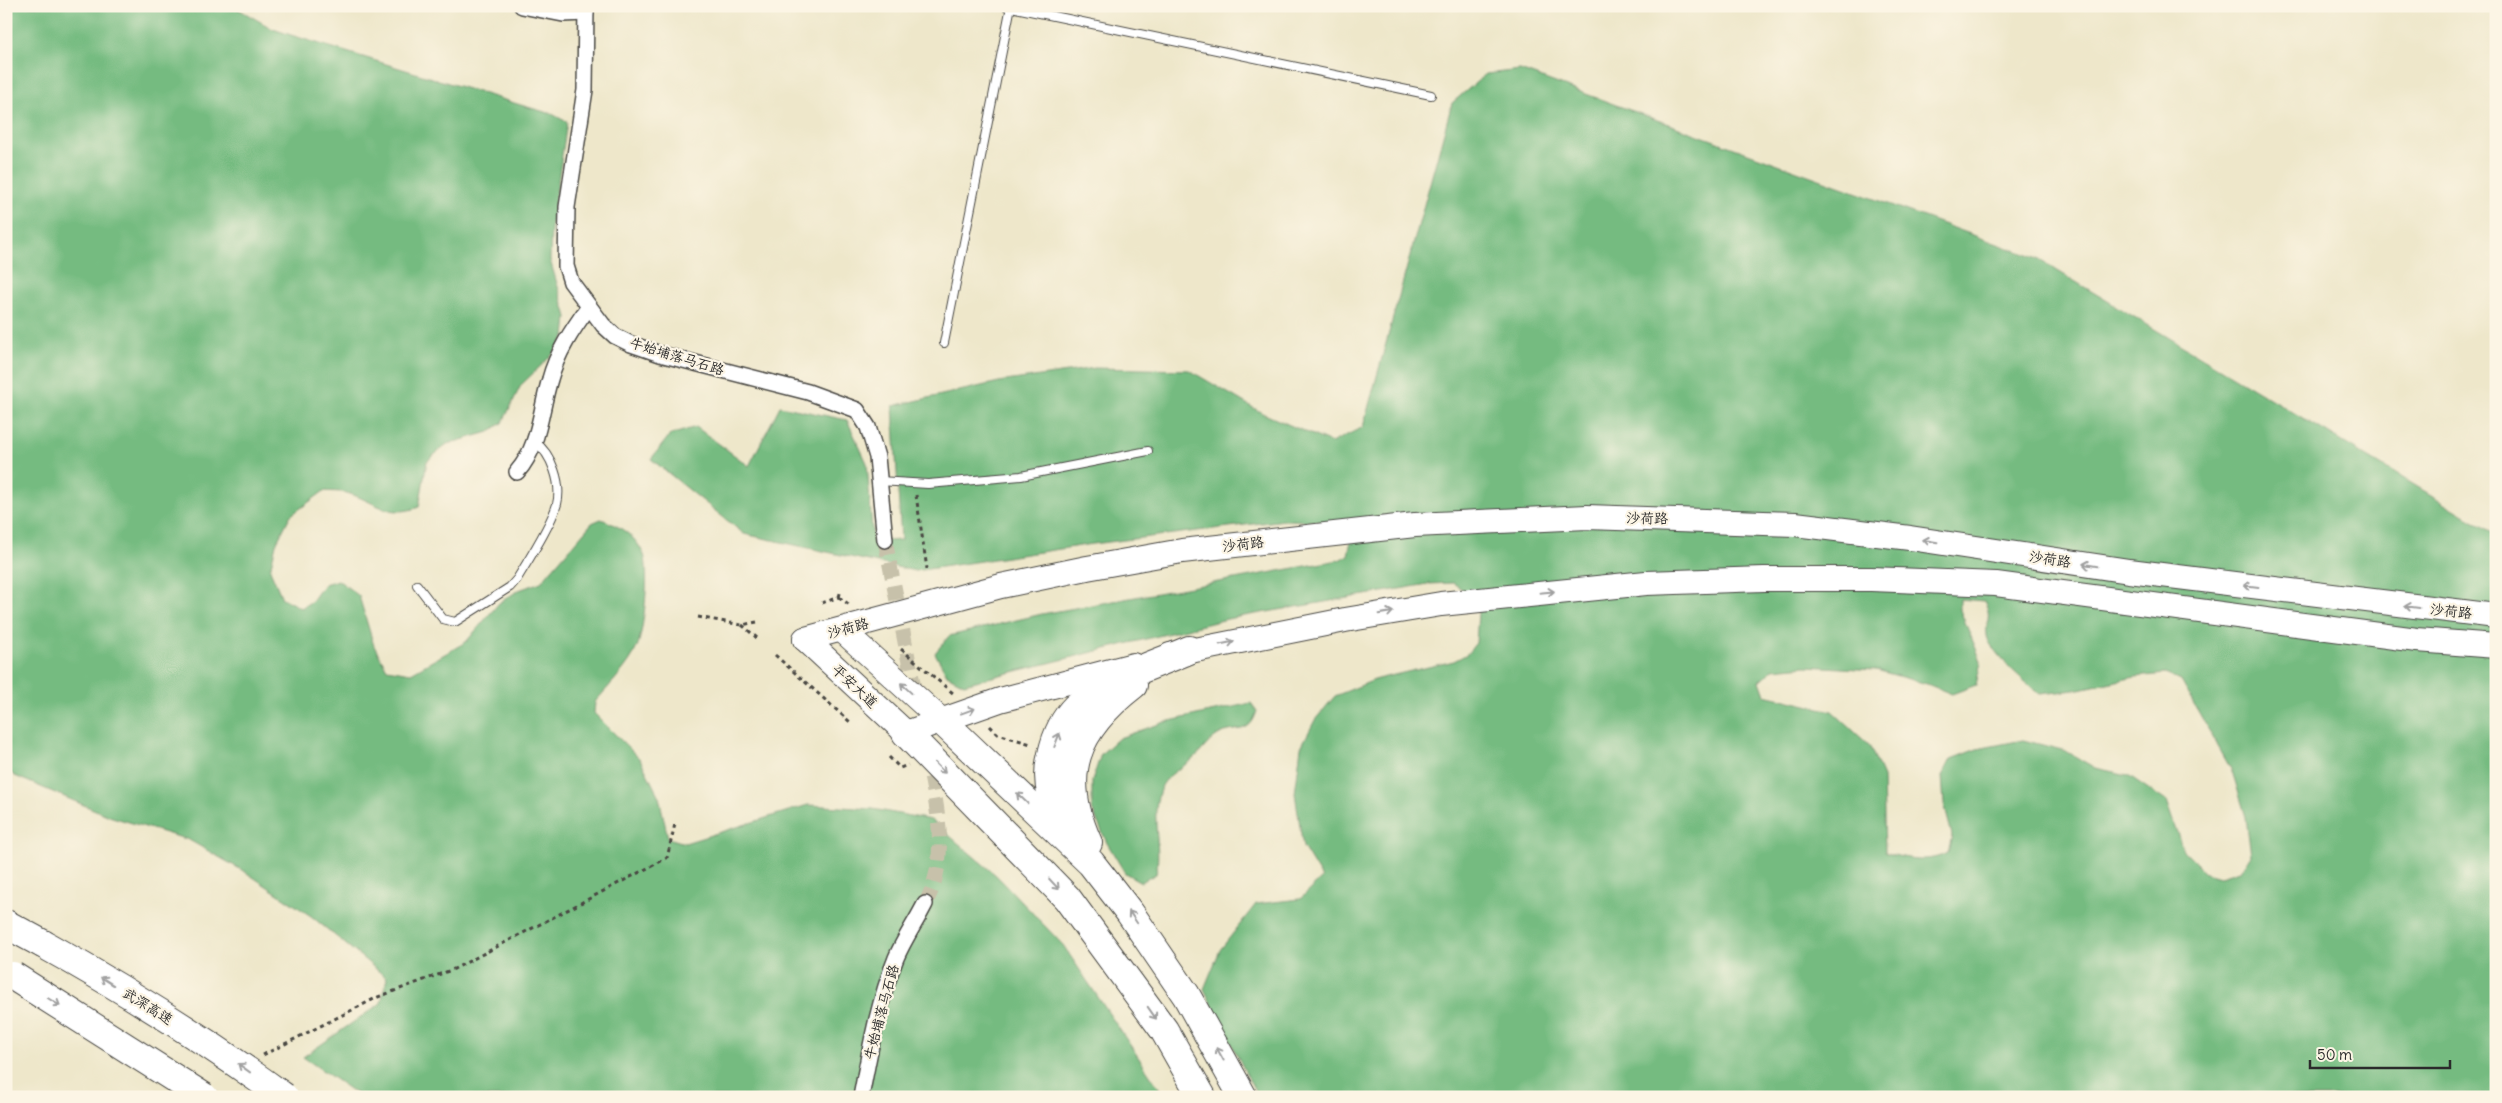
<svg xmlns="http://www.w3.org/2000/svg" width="2502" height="1103" viewBox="0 0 2502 1103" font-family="Delius,'LXGW WenKai TC',sans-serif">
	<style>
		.forest { fill: #74bb80; stroke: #507356; fill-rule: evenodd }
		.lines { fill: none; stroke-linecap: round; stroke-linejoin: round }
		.street-tunnel { stroke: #c7c1aa; stroke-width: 15; stroke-dasharray: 15 8; stroke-linecap: butt }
		.lane-casing { stroke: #484743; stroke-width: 10 }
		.street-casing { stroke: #484743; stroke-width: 18 }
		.primary-casing { stroke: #484743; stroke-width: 26 }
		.highway-casing { stroke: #484743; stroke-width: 30 }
		.path { stroke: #484743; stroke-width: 3; stroke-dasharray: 4 4; stroke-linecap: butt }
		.lane { stroke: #fff; stroke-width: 8 }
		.street { stroke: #fff; stroke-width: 15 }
		.primary { stroke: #fff; stroke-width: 24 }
		.highway { stroke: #fff; stroke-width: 28 }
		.highway-bridge-casing { stroke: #484743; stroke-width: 30; stroke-linecap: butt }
		.highway-bridge { stroke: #fff; stroke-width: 28 }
		.oneway { stroke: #a0a0a0 }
		.labels { text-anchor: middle; stroke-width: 4.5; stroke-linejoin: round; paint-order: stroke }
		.street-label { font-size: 14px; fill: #2b2b2b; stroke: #fcf5e5 }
	</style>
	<rect width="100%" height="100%" fill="#fcf5e5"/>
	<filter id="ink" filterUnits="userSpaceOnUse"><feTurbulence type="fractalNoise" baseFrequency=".02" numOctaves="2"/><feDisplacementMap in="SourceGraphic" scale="10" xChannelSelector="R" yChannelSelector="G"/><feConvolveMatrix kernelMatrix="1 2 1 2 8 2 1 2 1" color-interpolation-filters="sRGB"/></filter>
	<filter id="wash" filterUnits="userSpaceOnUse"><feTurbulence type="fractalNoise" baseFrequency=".0096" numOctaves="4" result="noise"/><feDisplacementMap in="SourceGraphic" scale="20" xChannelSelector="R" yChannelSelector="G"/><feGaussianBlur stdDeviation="1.12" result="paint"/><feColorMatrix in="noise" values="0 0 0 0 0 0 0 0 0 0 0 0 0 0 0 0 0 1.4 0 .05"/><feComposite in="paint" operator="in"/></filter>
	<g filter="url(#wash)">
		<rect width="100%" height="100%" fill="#eee7ca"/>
		<!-- forest -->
		<g class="forest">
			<path d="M 6,6 L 233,6 L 273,29 L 294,36 L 524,106 L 552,114 L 567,122 L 551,229 L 550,260 L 567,317 L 565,337 L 554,353 L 521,385 L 503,422 L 489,432 L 447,444 L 427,461 L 419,507 C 388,519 375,501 347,493 C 340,491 331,492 324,491 L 290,516 L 276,544 L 270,570 L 282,598 L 301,608 L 312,601 L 324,584 L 338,580 L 359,596 L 374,646 L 387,669 L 411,673 L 466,642 L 499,603 L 519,590 L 541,582 L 592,523 L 601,519 C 620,526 636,536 644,555 C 650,571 644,631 637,647 C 630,665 608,687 595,702 L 594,713 L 640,759 L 659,797 L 668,838 L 685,843 L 808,805 L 873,809 L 931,820 L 997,876 L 1063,945 L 1165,1097 L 361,1097 L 303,1057 L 381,1003 L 387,978 L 311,916 L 247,873 L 189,840 L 112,817 L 15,776 L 6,769 Z"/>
			<path d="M 1520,70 L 2036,258 L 2496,534 L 2496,1097 L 1258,1097 L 1204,989 L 1220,950 L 1256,904 L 1300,899 L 1322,878 L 1303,847 L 1295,793 L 1301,747 L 1315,720 L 1335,696 L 1377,679 L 1454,661 L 1467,654 L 1476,643 L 1478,613 L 1471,595 L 1453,583 L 1428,584 L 1227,619 L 964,684 L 947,675 L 935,653 L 949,636 L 1042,614 L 1339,560 L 1348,555 L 1351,541 L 1336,522 L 1285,520 L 1093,544 L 915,571 L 744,534 L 651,459 L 670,435 L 696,427 L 749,466 L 780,406 L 847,420 L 867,463 L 873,542 L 901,540 L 893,406 L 999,382 L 1095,368 L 1189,370 L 1262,413 L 1331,443 L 1363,427 L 1452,103 L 1486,74 ZM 1960,599 L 1984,601 C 1993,618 1985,620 1987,636 C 1990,652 2027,684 2040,694 L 2075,690 L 2135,677 L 2165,674 L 2181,681 L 2232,771 L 2246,817 L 2251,855 L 2240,871 L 2220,877 L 2206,873 L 2183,850 L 2166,801 L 2128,775 L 2095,768 L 2066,751 L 2023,740 L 1977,749 L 1951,759 L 1942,776 L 1944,804 L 1952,835 L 1948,853 C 1931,863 1903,859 1885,852 L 1883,777 L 1869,745 L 1832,711 L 1765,695 L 1760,681 L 1773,669 L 1806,666 L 1876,670 L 1927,684 L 1952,694 L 1976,685 L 1981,661 L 1960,610 Z"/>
			<path d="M 1251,703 L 1257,711 C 1249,737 1236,725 1218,735 C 1208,741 1202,752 1193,759 C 1181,769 1166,774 1160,790 C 1150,817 1162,846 1156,874 L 1141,882 L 1125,873 L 1107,843 L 1092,809 L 1092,781 L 1101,754 L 1119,738 L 1165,722 Z"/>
		</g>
	</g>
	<g filter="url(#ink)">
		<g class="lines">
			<!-- street-tunnel -->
			<g class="street-tunnel">
				<path d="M 885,540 L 916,698"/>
				<path d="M 925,904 C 950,858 937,809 928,760"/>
			</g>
			<!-- lane casing -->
			<g class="lane-casing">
				<g id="lane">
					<path d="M 1006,6 L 1431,95"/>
					<path d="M 944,343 L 1011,6"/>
					<path d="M 879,481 L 928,484 L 1021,476 L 1148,451"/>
					<path d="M 417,585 L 443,619 L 455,622 L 510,587 L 517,579 C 529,559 551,525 557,504 C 562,484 552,454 535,442"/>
				</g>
			</g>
			<!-- street casing -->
			<g class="street-casing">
				<g id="street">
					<path d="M 522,6 L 563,14 L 586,13"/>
					<path d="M 586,6 L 585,90 L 567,207 L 566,266 L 571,282 L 603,325 L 615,336 L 631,344 L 660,354 L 808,392 L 857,410 L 868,427 L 877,457 L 885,540"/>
					<path d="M 517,472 C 540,446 540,411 550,379 C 557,353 572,330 588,308"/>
					<path d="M 861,1097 C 870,1050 878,1003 896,958 C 904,939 916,922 925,904"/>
				</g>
			</g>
			<!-- primary casing -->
			<g class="primary-casing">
				<g id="primary">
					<path d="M 842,630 L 942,721"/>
					<path d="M 805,639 L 906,733 L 1000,700 L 1133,665"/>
					<path d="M 805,639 L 1001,586 L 1087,568 L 1182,551 L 1415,525 L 1587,517 L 1795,524 L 1910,538 L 2129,571 L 2496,616"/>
					<path d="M 1170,655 L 1345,620 L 1441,604 L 1646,583 L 1764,579 L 1871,579 L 1996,584 L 2417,640 L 2496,646"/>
				</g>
			</g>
			<!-- highway casing -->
			<g class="highway-casing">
				<g id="highway">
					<path d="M 942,721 L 1091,863 L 1130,913 L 1186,995 L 1243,1097"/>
					<path d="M 906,733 L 1067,898 L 1164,1030 L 1202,1097"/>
					<path d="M 1070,833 C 1053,808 1044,784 1052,754 C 1056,737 1063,720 1076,707 C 1106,679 1152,666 1189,650"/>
					<path d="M 1088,843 C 1057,774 1075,730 1133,685"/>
					<path d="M 6,924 L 43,944"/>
				</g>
			</g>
			<!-- path -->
			<g class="path">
				<path d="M 916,495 L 927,569"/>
				<path d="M 839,597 L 851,606"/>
				<path d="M 839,597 L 841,590"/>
				<path d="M 822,603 L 839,597"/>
				<path d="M 698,617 L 742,625 L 757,622"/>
				<path d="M 742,625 L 757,638"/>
				<path d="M 901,649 L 954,694"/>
				<path d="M 775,655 L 850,722"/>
				<path d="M 990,726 L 998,734 L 1031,744"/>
				<path d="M 889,757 L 900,768 L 908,765"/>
				<path d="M 263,1055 L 378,997 L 454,969 L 667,858 L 675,824"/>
			</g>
			<!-- lane -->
			<use href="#lane" class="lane"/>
			<!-- street -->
			<use href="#street" class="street"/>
			<!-- primary -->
			<use href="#primary" class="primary"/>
			<!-- highway -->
			<use href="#highway" class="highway"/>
			<!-- highway-bridge casing -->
			<g class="highway-bridge-casing">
				<g id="highway-bridge">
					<path d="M 43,944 C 126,990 207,1041 284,1097"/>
					<path d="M 13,976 L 204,1097"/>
				</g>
			</g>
			<!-- highway-bridge -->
			<use href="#highway-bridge" class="highway-bridge"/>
		</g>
		<!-- one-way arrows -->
		<defs><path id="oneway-shaft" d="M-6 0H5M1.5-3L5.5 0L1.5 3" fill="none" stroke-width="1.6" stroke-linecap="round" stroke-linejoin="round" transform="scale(1.25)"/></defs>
		<g class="oneway">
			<use href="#oneway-shaft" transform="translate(1930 541) rotate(-171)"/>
			<use href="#oneway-shaft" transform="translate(2090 565) rotate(-171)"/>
			<use href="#oneway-shaft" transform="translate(2251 586) rotate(-173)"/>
			<use href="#oneway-shaft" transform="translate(1547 592) rotate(-5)"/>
			<use href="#oneway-shaft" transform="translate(2412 607) rotate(-173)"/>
			<use href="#oneway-shaft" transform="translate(1386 613) rotate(-9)"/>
			<use href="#oneway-shaft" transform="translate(1227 643) rotate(-11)"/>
			<use href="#oneway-shaft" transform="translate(906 688) rotate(-137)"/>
			<use href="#oneway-shaft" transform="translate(968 711) rotate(-20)"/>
			<use href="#oneway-shaft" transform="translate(1057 740) rotate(-69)"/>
			<use href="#oneway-shaft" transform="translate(940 768) rotate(45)"/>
			<use href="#oneway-shaft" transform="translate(1022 798) rotate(-136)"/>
			<use href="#oneway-shaft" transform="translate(1054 884) rotate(47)"/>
			<use href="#oneway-shaft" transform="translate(1133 917) rotate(-124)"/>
			<use href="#oneway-shaft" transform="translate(107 981) rotate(-148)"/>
			<use href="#oneway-shaft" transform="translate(54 1002) rotate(32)"/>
			<use href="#oneway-shaft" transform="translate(1152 1013) rotate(55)"/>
			<use href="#oneway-shaft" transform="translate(1220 1054) rotate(-119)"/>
			<use href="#oneway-shaft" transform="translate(244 1068) rotate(-144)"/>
		</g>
	</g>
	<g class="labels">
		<!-- street labels -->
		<g class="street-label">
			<text transform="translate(677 356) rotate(17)" y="5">牛始埔落马石路</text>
			<text transform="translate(1647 518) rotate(1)" y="5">沙荷路</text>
			<text transform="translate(1243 544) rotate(-7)" y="5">沙荷路</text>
			<text transform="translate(2050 559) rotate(9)" y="5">沙荷路</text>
			<text transform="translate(2451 611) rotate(6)" y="5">沙荷路</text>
			<text transform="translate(848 628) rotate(-15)" y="5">沙荷路</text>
			<text transform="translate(855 686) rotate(43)" y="5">平安大道</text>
			<text transform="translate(148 1006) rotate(32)" y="5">武深高速</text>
			<text transform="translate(881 1012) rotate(-75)" y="5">牛始埔落马石路</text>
		</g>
	</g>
	<!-- margin -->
	<rect width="2502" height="1103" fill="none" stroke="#fcf5e5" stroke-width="25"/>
	<!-- scale -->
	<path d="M2310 1060v8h140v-8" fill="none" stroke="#2b2b2b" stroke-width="2.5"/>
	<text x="2317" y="1060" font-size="15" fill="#2b2b2b" stroke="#fcf5e5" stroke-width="4" paint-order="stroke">50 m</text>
</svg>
